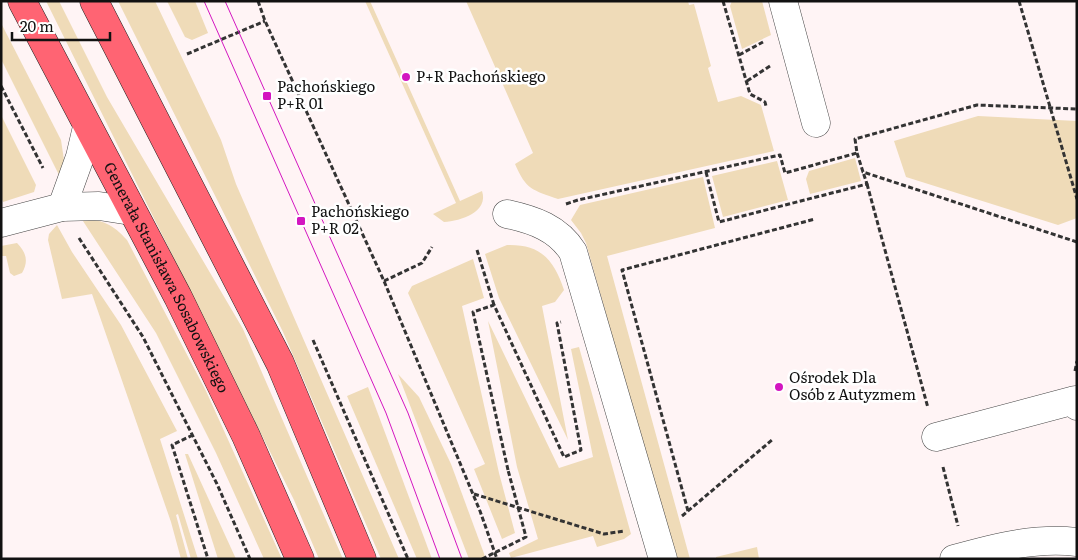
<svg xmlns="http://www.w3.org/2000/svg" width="1078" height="560" viewBox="0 0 1078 560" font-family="Literata,serif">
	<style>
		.green { fill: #efdbb8 }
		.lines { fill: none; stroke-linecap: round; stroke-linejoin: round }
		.minor-casing { stroke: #444; stroke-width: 29 }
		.major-casing { stroke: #222; stroke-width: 29 }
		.path { stroke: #333; stroke-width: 3; stroke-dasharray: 5 2.5; stroke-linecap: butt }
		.minor { stroke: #fff; stroke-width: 28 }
		.major { stroke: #ff6473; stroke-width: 28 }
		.tram { stroke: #d316c0; stroke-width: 1 }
		.path-bridge { stroke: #333; stroke-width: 3; stroke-dasharray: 5 2.5; stroke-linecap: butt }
		.poi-dot { fill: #d316c0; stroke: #fff; stroke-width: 2 }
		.labels { text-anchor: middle; stroke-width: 5; stroke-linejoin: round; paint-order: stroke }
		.poi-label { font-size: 15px; fill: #111; stroke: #fff; text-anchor: start }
		.street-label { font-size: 15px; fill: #111; stroke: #fff }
	</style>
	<rect width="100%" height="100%" fill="#fff4f5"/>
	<!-- green -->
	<g class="green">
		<path d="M 46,1 L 59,1 L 107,97 L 243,329 L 343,559 L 319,559 L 294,500 Z"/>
		<path d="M 118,1 L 155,1 L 221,140 L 236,184 L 399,559 L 381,559 L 283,332 Z"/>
		<path d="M 167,1 L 195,1 L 208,33 L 192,40 L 185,37 Z"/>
		<path d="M 365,1 L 370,1 L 460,201 L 482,191 C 489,212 461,221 444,222 L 433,214 L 456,203 Z"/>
		<path d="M 466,1 L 688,1 L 689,5 L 694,4 L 711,66 L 708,68 L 718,102 L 741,96 L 761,105 L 774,151 L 558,199 C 533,190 526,190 515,164 L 533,153 Z"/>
		<path d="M 732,1 L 762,1 L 771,35 L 742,49 L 730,6 Z"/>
		<path d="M 1,23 L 61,140 L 64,160 L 59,175 L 1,59 Z"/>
		<path d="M 1,115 L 36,185 L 34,192 L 3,202 L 1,197 Z"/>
		<path d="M 978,116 L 1077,121 L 1077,218 L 1058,225 L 906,177 L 894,141 Z"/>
		<path d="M 855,158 L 861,181 L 810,194 L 806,179 L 809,171 Z"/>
		<path d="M 777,161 L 788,200 L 723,217 L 712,176 Z"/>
		<path d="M 703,177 L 715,228 L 607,256 L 690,559 L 675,559 L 586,243 L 581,233 L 571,220 L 580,205 Z"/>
		<path d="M 81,218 C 102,220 113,224 127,240 L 206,391 L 282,559 L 264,559 L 216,453 L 156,333 Z"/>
		<path d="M 57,225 L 72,252 L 121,325 L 177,431 L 160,439 L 198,559 L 191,559 L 178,514 L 176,515 L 188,559 L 181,559 L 171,522 L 92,294 L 62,299 L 48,240 L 49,234 Z"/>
		<path d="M 17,243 C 26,252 29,261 22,273 L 14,276 L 10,273 L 6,256 L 1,256 L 1,246 Z"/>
		<path d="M 507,245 C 541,244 554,260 564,290 L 555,302 L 542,306 L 568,440 L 499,298 L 485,254 Z"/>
		<path d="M 473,259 L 484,298 L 462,306 L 499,473 L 515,533 L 502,539 L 474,469 L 485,464 L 408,293 L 412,286 Z"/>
		<path d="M 488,321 L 559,468 L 593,457 L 571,349 L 579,347 L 631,534 L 624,539 L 597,547 L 593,536 L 511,558 L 509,553 L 538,539 L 517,467 Z"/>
		<path d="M 398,374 L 419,397 L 451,464 L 486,559 L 469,559 Z"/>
		<path d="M 368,387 L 432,559 L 417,559 L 347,396 Z"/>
		<path d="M 185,454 L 188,454 L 236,559 L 218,559 Z"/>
		<path d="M 757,547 L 759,559 L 716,559 L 716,557 Z"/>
	</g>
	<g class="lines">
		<!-- minor casing -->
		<g class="minor-casing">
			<g id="minor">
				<path d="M 783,1 L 816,123"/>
				<path d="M 62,207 L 80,157 L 87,127"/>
				<path d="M 507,214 C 534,220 558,228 573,252 L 663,559"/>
				<path d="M 1,223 L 62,207 L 99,206 L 131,211"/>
				<path d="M 936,437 L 1075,400 L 1077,406"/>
				<path d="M 954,559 C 994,548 1035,537 1077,542"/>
			</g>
		</g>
		<!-- major casing -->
		<g class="major-casing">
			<g id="major">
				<path id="s1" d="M 22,1 L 178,297 L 246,436 L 300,559"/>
				<path d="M 94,1 L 280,363 L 362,559"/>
			</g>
		</g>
		<!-- path -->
		<g class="path">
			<path d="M 258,1 L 265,21 L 384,281 L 480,511 L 497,559"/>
			<path d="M 723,1 L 750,94 L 765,102 L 766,106"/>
			<path d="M 1019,1 L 1077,199"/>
			<path d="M 187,54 L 265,21"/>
			<path d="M 739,55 L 763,42"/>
			<path d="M 747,81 L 770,66"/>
			<path d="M 1,86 L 43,168"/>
			<path d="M 857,153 L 863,172 L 1077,242"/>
			<path d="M 706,172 L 719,222 L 867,184 L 863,172"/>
			<path d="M 867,184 L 928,408"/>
			<path d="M 566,204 L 578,200 L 780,155 L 785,173 L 857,153 L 855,139 L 977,105 L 1077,109"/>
			<path d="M 79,238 L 143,337 L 217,484 L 250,559"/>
			<path d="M 477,250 L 494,305"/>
			<path d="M 384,281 L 422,263 L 432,247"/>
			<path d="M 313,340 L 408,559"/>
			<path d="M 1075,371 L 1077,361"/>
			<path d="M 193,435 L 172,445 L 208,559"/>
			<path d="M 943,467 L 958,526"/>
			<path d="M 508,470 L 473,312 L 494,305 L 564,457 L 581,450 L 557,323 L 561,322"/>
			<path d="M 474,494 L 604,534 L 624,531"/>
			<path d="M 688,511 L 622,270 L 815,219"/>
			<path d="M 682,516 L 772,440"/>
		</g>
		<!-- minor -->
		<use href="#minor" class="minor"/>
		<!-- major -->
		<use href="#major" class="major"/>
		<!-- tram -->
		<g class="tram">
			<path d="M 204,1 L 386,413 L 440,559"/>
			<path d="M 225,1 L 408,413 L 462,559"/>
		</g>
		<!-- path-bridge -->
		<path class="path-bridge" d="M 482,559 L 526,537 L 508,470"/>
	</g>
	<!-- markers -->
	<g class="poi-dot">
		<circle cx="406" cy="77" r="5"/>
		<rect x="262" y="91" width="10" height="10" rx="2.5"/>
		<rect x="296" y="216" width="10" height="10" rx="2.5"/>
		<circle cx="779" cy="387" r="5"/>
	</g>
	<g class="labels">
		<!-- poi labels -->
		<g class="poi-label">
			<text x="416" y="82">P+R Pachońskiego</text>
			<text x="277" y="92">Pachońskiego<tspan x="277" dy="17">P+R 01</tspan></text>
			<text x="311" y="217">Pachońskiego<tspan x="311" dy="17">P+R 02</tspan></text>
			<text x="789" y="383">Ośrodek Dla<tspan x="789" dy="17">Osób z Autyzmem</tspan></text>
		</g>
		<!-- street labels -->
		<g class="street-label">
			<text dy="5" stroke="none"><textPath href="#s1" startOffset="312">Generała Stanisława Sosabowskiego</textPath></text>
		</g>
	</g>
	<!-- border -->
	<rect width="1078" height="560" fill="none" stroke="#111111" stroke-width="5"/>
	<!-- scale -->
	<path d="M12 32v8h98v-8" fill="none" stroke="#111111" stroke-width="2.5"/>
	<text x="20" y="32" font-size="15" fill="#111111" stroke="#ffffff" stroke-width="4" paint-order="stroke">20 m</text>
</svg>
